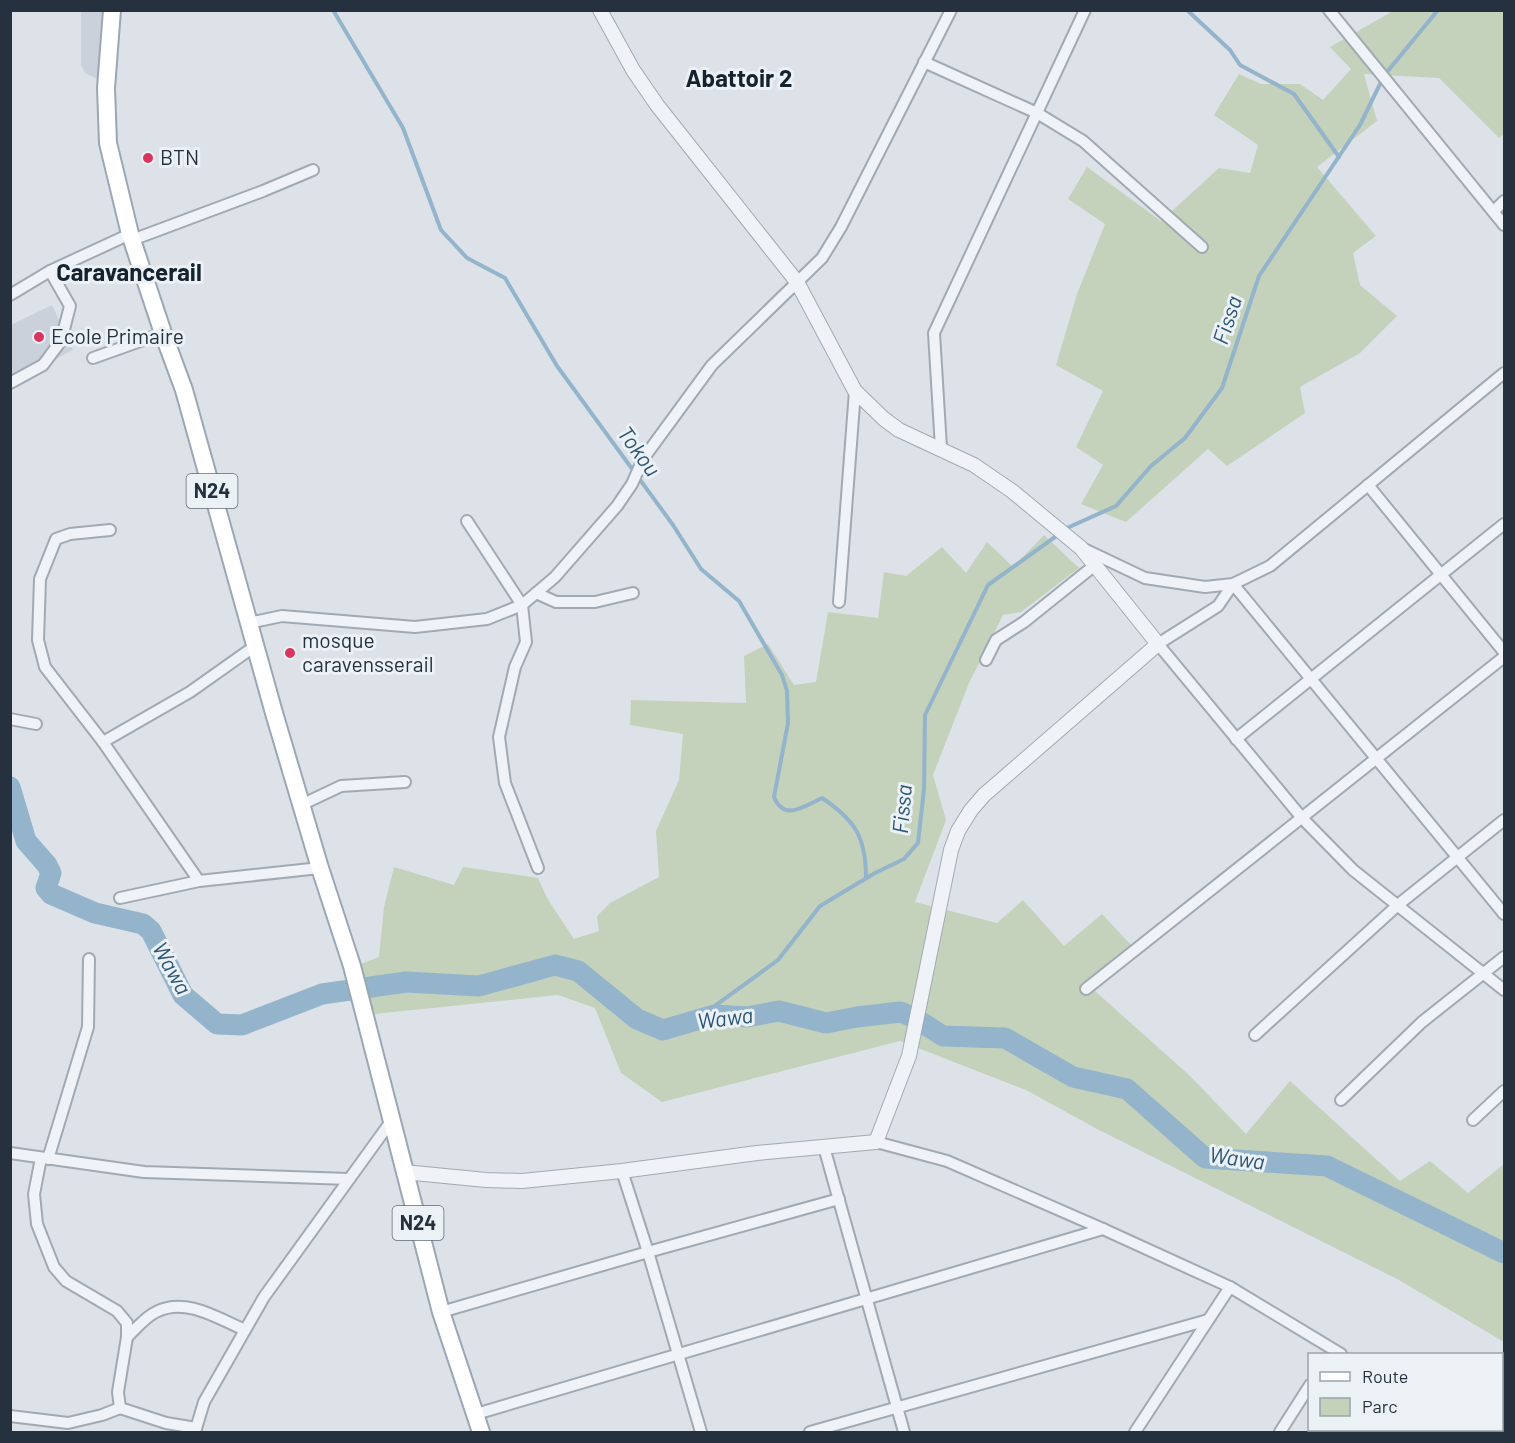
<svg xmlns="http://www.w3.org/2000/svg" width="1515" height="1443" viewBox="0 0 1515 1443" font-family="Barlow,sans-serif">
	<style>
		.built { fill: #cad1da }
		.green { fill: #c4d2bc }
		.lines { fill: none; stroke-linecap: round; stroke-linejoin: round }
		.stream { stroke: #94b4cb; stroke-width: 4 }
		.river { stroke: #94b4cb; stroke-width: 21 }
		.minor-casing { stroke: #a1a9b2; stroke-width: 14 }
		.tertiary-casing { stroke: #a1a9b2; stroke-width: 16 }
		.primary-casing { stroke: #9aa7b4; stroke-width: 20 }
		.minor { stroke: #eff2f6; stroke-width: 10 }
		.tertiary { stroke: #eff2f6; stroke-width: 14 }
		.primary { stroke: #fff; stroke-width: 16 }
		.poi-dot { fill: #d8355f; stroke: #ebf1f5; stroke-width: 2 }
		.labels { text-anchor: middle; stroke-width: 6; stroke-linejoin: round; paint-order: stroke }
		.shield { fill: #ebf1f5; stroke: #606b76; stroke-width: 1.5 }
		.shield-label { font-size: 20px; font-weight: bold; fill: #25313f }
		.poi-label { font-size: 21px; fill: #25313f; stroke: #ebf1f5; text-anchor: start }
		.water-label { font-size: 22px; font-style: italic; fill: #2c5576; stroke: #ebf1f5 }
		.quarter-label { font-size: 24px; font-weight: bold; fill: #17222f; stroke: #ebf1f5 }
	</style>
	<rect width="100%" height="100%" fill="#dce2e8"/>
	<!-- built -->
	<g class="built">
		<path d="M 81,11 L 102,11 L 98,79 L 85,73 L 81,65 Z"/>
		<path d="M 52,305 L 73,350 L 11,381 L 11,325 Z"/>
	</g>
	<!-- green -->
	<g class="green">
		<path d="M 1393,11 L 1504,11 L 1504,134 L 1499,138 L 1439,78 L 1364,74 L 1377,121 L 1317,167 L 1376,236 L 1353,253 L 1360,285 L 1397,316 L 1360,353 L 1300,387 L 1305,413 L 1227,466 L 1208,449 L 1126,522 L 1081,504 L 1103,465 L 1076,447 L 1103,391 L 1056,365 L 1077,294 L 1105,224 L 1068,199 L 1087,167 L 1161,221 L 1219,168 L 1250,173 L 1258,145 L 1214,115 L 1239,74 L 1261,84 L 1300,84 L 1323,100 L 1351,69 L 1330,47 Z"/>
		<path d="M 1044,535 L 1079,568 L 1021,612 L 1003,615 L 969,683 L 933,775 L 946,820 L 915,902 L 997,923 L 1023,900 L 1064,946 L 1102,914 L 1132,946 L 1095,991 L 1189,1075 L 1246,1134 L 1290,1081 L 1400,1181 L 1430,1161 L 1468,1193 L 1504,1164 L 1504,1342 L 1399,1280 L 1097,1129 L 1026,1090 L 900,1041 L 662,1102 L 621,1073 L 595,1008 L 558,995 L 374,1014 L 361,964 L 379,957 L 384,907 L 394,867 L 454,885 L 463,867 L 538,878 L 547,898 L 574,939 L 599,931 L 597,916 L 610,903 L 659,877 L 656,831 L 679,780 L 683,734 L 630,725 L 631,700 L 746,703 L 744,656 L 768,644 L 794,685 L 816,682 L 828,612 L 878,618 L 884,572 L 906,576 L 942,547 L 966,573 L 987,542 L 1013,567 Z"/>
	</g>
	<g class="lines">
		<!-- stream -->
		<g class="stream">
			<path d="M 333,10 L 403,128 L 441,230 L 467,258 L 505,278 L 557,366 L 673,525 L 701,569 L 739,601 L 782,675 L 787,691 L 788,723 L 774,797 C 784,822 805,806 822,798 C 855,820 866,837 866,878"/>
			<path d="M 1187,10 L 1230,50 L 1240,65 L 1294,94 L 1339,157"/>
			<path d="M 1387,72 L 1438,10"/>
			<path d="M 1067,528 L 1116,506 L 1151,466 L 1185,438 L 1222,388 L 1259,276 L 1360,125 L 1380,84"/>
			<path d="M 694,1021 L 778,960 L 820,906 L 875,873 L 904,859 L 918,843 L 924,789 L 925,715 L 988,585 L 1055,537"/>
		</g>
		<!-- river -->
		<path class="river" d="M 10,787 L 26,841 L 47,865 L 51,873 L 46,888 L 51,894 L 95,913 L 143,924 L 151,931 L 183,995 L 217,1024 L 242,1025 L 322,994 L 406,982 L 479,986 L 555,965 L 578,971 L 637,1019 L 663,1030 L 714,1015 L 747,1017 L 779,1011 L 826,1023 L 857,1017 L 900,1012 L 913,1017 L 943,1036 L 1005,1038 L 1073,1077 L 1127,1089 L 1205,1158 L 1327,1166 L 1504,1253"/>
		<!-- minor casing -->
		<g class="minor-casing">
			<g id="minor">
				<path d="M 1329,10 L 1504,225"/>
				<path d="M 924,62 L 1037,113 L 1083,141 L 1202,247"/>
				<path d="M 1494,211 L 1504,201"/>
				<path d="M 132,240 L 263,191 L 313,170"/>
				<path d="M 10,295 L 50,271 L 130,234"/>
				<path d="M 93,358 L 163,333"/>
				<path d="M 10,383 L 43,365 L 61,341 L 70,306 L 50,271"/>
				<path d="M 941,448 L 934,333 L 1085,10"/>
				<path d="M 1368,485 L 1504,652"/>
				<path d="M 467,521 L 522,605 L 526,642 L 515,667 L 499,737 L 505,783 L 538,868"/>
				<path d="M 110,530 L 70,534 L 56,539 L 40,579 L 38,640 L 45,667 L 103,742 L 199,881"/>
				<path d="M 1082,548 L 1145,578 L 1205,587 L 1233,584 L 1270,566 L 1504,373"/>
				<path d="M 536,593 L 556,602 L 595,602 L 633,593"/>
				<path d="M 839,602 L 855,391"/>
				<path d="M 249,623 L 282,616 L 415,627 L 487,619 L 522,605 L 555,577 L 617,506 L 632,484 L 643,459 L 712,365 L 822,258 L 841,227 L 951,10"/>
				<path d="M 986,660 L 996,640 L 1024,622 L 1095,565"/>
				<path d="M 10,719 L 36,724"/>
				<path d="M 1236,739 L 1504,524"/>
				<path d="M 103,742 L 190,692 L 255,646"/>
				<path d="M 301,805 L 341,786 L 405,782"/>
				<path d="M 120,898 L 199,881 L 320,868"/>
				<path d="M 1504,914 L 1233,584 L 1218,606 L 1158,644 L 1302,818 L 1353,870 L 1504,990"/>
				<path d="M 1086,989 L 1504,657"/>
				<path d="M 1255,1035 L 1399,904 L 1504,820"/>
				<path d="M 1341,1100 L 1422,1022 L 1504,957"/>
				<path d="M 1473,1120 L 1504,1091"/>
				<path d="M 876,1142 L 947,1161 L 1103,1229 L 1230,1287 L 1341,1354"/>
				<path d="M 824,1147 L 904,1432"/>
				<path d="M 10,1153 L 144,1172 L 349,1179"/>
				<path d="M 41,1158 L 34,1194 L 37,1224 L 54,1267 L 66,1281 L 117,1311 L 127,1323 L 127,1337 L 118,1392 L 120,1408 L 166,1423 L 196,1428"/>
				<path d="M 48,1159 L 88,1027 L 89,959"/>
				<path d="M 622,1171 L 648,1252 L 701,1432"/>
				<path d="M 441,1312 L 648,1252 L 839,1199"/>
				<path d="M 127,1337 C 136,1329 145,1317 156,1312 C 186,1297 217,1318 245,1330"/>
				<path d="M 476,1414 L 1103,1229"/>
				<path d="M 10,1416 L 68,1423 L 102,1415 L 120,1408"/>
				<path d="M 1464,1430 L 1469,1432"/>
				<path d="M 195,1432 L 204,1402 L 264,1297 L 392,1120"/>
				<path d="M 810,1432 L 1208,1320"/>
				<path d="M 1135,1432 L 1230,1287"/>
				<path d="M 1280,1432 L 1310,1385"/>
				<path d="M 1414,1432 L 1415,1430"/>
			</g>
		</g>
		<!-- tertiary casing -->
		<g class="tertiary-casing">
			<path id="tertiary" d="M 404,1172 L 486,1180 L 522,1181 L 622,1171 L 757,1153 L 876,1142 L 909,1056 L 951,850 L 958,831 L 971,810 L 984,795 L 1158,644 L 1081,548 L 1012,491 L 974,465 L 899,430 L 884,419 L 855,391 L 797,282 L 657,105 L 633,70 L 600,10"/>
		</g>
		<!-- primary casing -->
		<g class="primary-casing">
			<path id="primary" d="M 112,10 L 106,88 L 108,143 L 130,234 L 163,333 L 184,390 L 274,713 L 320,868 L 352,966 L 441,1312 L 481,1432"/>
		</g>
		<!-- minor -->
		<use href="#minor" class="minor"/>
		<!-- tertiary -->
		<use href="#tertiary" class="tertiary"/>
		<!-- primary -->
		<use href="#primary" class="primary"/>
	</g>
	<!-- markers -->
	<g class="poi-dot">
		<circle cx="148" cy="158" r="6"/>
		<circle cx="39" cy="337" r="6"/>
		<circle cx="290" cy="653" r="6"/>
	</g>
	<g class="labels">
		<!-- shield labels -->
		<g class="shield">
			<rect x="186.5" y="474" width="51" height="34" rx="4.5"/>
			<rect x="392.5" y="1206" width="51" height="34" rx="4.5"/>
		</g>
		<g class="shield-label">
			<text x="212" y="498">N24</text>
			<text x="418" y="1230">N24</text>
		</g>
		<!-- poi labels -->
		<g class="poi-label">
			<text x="160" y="165">BTN</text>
			<text x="51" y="344">Ecole Primaire</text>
			<text x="302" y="648">mosque<tspan x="302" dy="24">caravensserail</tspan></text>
		</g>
		<!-- water labels -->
		<g class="water-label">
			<text transform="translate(1227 320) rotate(-72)" y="8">Fissa</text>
			<text transform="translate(639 451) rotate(54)" y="8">Tokou</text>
			<text transform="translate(902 809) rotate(-85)" y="8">Fissa</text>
			<text transform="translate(172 968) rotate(61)" y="8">Wawa</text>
			<text transform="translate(725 1018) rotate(-7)" y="8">Wawa</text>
			<text transform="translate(1237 1158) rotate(8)" y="8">Wawa</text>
		</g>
		<!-- quarter labels -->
		<g class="quarter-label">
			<text x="739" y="87">Abattoir 2</text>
			<text x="129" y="281">Caravancerail</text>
		</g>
	</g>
	<!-- border -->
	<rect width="1515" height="1443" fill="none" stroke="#25313f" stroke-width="24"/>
	<!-- legend -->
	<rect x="1308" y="1353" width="195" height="78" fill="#ebf1f5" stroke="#9ca4ac" stroke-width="1.5"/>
	<rect x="1320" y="1372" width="30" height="9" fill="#ffffff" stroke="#9ca4ac" stroke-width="1.5"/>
	<text x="1362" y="1383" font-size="18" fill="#25313f">Route</text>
	<rect x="1320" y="1398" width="30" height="18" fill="#c4d2bc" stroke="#9ca4ac" stroke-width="1.5"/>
	<text x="1362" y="1413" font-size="18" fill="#25313f">Parc</text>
</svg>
